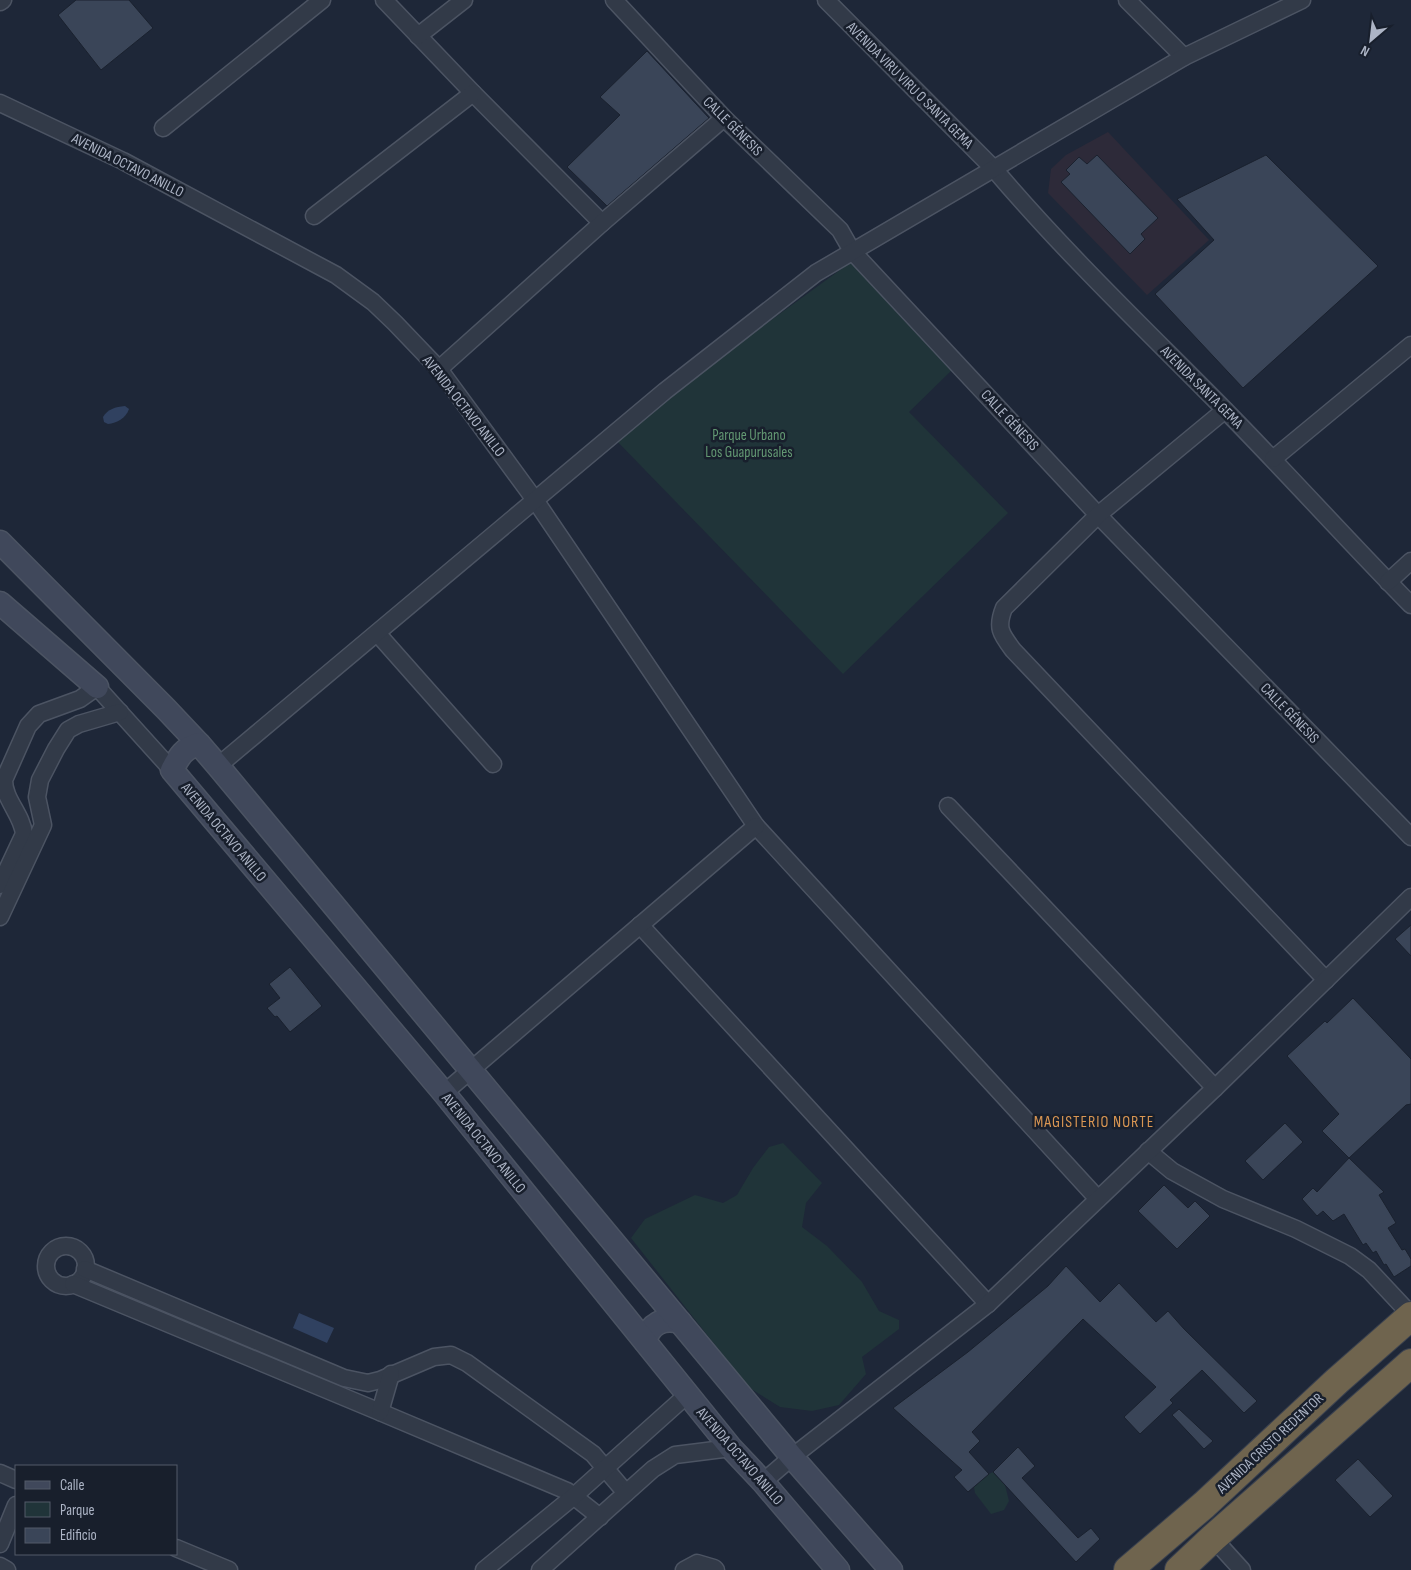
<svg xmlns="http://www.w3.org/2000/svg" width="1411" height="1570" viewBox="0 0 1411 1570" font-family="'Sofia Sans Condensed',sans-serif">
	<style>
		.medical { fill: #2d2a39 }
		.green { fill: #203439 }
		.water { fill: #304160 }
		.building { fill: #3a4558; stroke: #1a212e }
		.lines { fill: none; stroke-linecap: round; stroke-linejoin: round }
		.street-casing { stroke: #4c5463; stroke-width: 19 }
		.secondary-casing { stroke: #4c5463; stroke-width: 25 }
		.highway-casing { stroke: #3a414f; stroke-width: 30 }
		.street { stroke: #323a48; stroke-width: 16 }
		.secondary { stroke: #40485b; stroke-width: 22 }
		.highway { stroke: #6f644e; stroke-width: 28 }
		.labels { text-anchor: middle; stroke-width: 5; stroke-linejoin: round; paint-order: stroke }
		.street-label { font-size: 15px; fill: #acb4c5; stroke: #181f2c }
		.park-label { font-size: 15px; fill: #629772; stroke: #181f2c }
		.neighbourhood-label { font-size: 16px; letter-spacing: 1px; fill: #d99653; stroke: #181f2c }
	</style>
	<rect width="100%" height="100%" fill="#1e2738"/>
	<!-- medical -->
	<path class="medical" d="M 1108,132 L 1209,240 L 1147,295 L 1048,193 L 1051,169 L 1066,155 Z"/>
	<!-- green -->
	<g class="green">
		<path d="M 851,262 L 952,370 L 909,412 L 1008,513 L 843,674 L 612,436 Z"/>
		<path d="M 783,1143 L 822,1183 L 806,1203 L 802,1227 L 827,1246 L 862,1282 L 879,1311 L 899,1320 L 899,1329 L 862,1357 L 866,1374 L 839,1405 L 812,1411 L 780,1407 L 748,1387 L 631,1238 L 645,1219 L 695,1195 L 723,1203 L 737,1195 L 753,1168 L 769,1147 Z"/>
		<path d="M 993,1472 L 1005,1485 L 1009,1501 L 1004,1510 L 991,1514 L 975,1493 L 974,1487 L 987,1475 Z"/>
	</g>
	<!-- water -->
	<g class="water">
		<path d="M 125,406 L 129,409 C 126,418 117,423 108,424 L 104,422 L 103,417 C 108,409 115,407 125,406 Z"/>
		<path d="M 299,1313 L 334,1328 L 327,1343 L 293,1328 Z"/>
	</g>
	<!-- building -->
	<g class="building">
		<path d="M 76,0 L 129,0 L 153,28 L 101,70 L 58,15 Z"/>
		<path d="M 647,51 L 709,118 L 607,206 L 567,167 L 620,115 L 600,97 Z"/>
		<path d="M 1097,155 L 1158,218 L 1141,234 L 1145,239 L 1130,254 L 1061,182 L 1070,174 L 1066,170 L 1079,157 L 1087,164 Z"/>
		<path d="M 1266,155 L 1378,266 L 1243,388 L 1155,294 L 1214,240 L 1177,199 Z"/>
		<path d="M 1411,925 L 1411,956 L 1395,939 Z"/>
		<path d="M 290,967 L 322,1006 L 290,1032 L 277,1016 L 275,1017 L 267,1008 L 280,998 L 269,984 Z"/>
		<path d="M 1353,998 L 1411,1059 L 1411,1104 L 1406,1105 L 1349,1158 L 1322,1131 L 1339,1114 L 1287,1056 L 1325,1021 L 1327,1023 Z"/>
		<path d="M 1285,1123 L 1303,1142 L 1263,1180 L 1245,1161 Z"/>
		<path d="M 1349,1158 L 1384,1192 L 1379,1195 L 1396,1223 L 1388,1228 L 1402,1250 L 1405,1249 L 1411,1259 L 1411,1266 L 1394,1277 L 1386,1264 L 1384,1265 L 1376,1251 L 1373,1253 L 1366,1243 L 1363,1245 L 1344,1214 L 1333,1221 L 1323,1211 L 1317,1216 L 1302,1199 L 1313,1188 L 1317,1192 Z"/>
		<path d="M 1164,1185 L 1188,1208 L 1195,1201 L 1210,1216 L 1177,1249 L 1138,1211 Z"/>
		<path d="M 1066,1266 L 1100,1302 L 1119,1283 L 1156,1322 L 1168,1311 L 1184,1329 L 1257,1401 L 1244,1413 L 1202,1370 L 1170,1400 L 1173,1403 L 1140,1434 L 1124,1417 L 1156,1387 L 1083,1319 L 972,1432 L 980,1441 L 969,1452 L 989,1474 L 968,1492 L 954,1477 L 962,1470 L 893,1408 L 968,1352 L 1048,1286 Z"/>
		<path d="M 1179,1409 L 1213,1441 L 1204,1449 L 1172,1415 Z"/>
		<path d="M 1018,1447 L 1035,1466 L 1022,1478 L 1078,1538 L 1091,1528 L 1100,1539 L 1076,1562 L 993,1472 Z"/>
		<path d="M 1358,1459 L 1393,1496 L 1370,1517 L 1335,1480 Z"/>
	</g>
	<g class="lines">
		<!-- street casing -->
		<g class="street-casing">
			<g id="street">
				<path d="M 384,0 L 473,93 L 602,223"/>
				<path d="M 614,0 L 724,118 L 840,230 L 852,251 L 1098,515 L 1411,837"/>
				<path d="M 826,0 L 994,169 C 1066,254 1147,331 1225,410 C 1288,474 1348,541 1411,605"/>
				<path d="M 1127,0 L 1184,57"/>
				<path d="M 0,2 L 3,0"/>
				<path d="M 418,36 L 464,0"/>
				<path d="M 0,103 L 123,161 L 336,275 L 373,302 L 395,323 L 439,369 L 535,500 L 756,826 L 1098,1199"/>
				<path d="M 163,128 L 322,0"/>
				<path d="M 314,216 L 473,93"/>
				<path d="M 439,369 L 602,223 L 724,118"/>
				<path d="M 1225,410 L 1098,515 L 1004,608 C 996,628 1001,634 1013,650 L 1326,980"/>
				<path d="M 1273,459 L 1411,345"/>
				<path d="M 1388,582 L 1411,561"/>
				<path d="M 377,633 L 493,764"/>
				<path d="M 218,766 L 665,391 L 816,273 L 1184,57 L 1302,0"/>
				<path d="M 948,806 L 1215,1088"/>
				<path d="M 0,885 L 24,834 C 22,814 4,800 4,780 L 28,726 L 39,714 L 80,699 L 97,687 L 172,770"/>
				<path d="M 0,917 L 43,825 L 37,797 L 40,780 L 56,749 L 68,730 L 79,724 L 120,712"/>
				<path d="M 640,925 L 988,1304"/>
				<path d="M 444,1093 L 756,826"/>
				<path d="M 1148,1151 L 1172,1171 L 1223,1199 L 1296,1229 L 1350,1256 L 1369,1270 L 1411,1315"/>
				<circle cx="66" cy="1266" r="20"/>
				<path d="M 85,1269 L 344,1378 L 368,1383 L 380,1380 L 434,1357 L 451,1355 L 467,1363 L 593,1454 L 626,1493"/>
				<path d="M 73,1284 L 380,1412 L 567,1491 L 600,1517"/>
				<path d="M 380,1412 L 391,1374"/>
				<path d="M 0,1473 L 16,1480"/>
				<path d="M 763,1482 L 792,1457 L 988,1304 L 1215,1088 L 1411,897"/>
				<path d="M 1213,1538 L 1242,1570"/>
				<path d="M 0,1544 L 16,1505"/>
				<path d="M 176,1548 L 229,1570"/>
				<path d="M 0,1566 L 7,1570"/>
				<path d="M 484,1570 L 573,1497 L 688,1394"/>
				<path d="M 540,1570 L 653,1469 L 675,1455 L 731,1448"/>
				<path d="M 684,1570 L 697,1563 L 714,1568 L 716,1570"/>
			</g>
		</g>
		<!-- secondary casing -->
		<g class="secondary-casing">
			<g id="secondary">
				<path d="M 0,542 L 166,709 L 199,744"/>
				<path d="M 0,603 L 97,687"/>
				<path d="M 645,1341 C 650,1324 663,1317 680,1322"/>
				<path d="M 838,1570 L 763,1482 L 731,1448 L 444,1093 L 172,770 C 179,756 184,748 199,744 L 218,766 L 792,1457 L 891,1570"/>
			</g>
		</g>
		<!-- highway casing -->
		<g class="highway-casing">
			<g id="highway">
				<path d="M 1128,1570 L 1204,1505 L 1337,1381 L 1411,1316"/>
				<path d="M 1179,1570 L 1213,1538 L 1411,1363"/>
			</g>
		</g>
		<!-- street -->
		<use href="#street" class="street"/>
		<!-- secondary -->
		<use href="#secondary" class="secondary"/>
		<!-- highway -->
		<use href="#highway" class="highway"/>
	</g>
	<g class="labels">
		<!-- street labels -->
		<g class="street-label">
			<text transform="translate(910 85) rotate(45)" y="5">AVENIDA VIRU VIRU O SANTA GEMA</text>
			<text transform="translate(733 126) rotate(45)" y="5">CALLE GÉNESIS</text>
			<text transform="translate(128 165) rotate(27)" y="5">AVENIDA OCTAVO ANILLO</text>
			<text transform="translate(1202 387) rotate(45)" y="5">AVENIDA SANTA GEMA</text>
			<text transform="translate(464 406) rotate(52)" y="5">AVENIDA OCTAVO ANILLO</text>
			<text transform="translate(1010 420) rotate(47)" y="5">CALLE GÉNESIS</text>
			<text transform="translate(1290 713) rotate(46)" y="5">CALLE GÉNESIS</text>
			<text transform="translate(224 832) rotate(50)" y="5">AVENIDA OCTAVO ANILLO</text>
			<text transform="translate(484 1143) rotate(51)" y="5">AVENIDA OCTAVO ANILLO</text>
			<text transform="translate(1270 1443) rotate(-43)" y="5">AVENIDA CRISTO REDENTOR</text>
			<text transform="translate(740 1456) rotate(49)" y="5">AVENIDA OCTAVO ANILLO</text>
		</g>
		<!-- park labels -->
		<g class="park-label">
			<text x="749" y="440">Parque Urbano<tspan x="749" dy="17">Los Guapurusales</tspan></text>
		</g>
		<!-- neighbourhood labels -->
		<g class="neighbourhood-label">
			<text x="1094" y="1127">MAGISTERIO NORTE</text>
		</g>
	</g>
	<!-- legend -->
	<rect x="15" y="1465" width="162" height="90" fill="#181f2c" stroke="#535b69"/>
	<rect x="25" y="1481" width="25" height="8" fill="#40485b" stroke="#535b69"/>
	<text x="60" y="1490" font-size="15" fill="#acb4c5">Calle</text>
	<rect x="25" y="1502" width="25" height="15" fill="#203439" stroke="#535b69"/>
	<text x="60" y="1515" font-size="15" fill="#acb4c5">Parque</text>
	<rect x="25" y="1528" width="25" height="15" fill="#3a4558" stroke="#535b69"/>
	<text x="60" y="1540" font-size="15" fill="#acb4c5">Edificio</text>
	<!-- north arrow -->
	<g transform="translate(1371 40) rotate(208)" stroke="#181f2c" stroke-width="4" paint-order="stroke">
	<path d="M0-4L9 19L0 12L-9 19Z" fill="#acb4c5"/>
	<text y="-8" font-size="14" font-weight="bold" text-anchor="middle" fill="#acb4c5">N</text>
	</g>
</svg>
